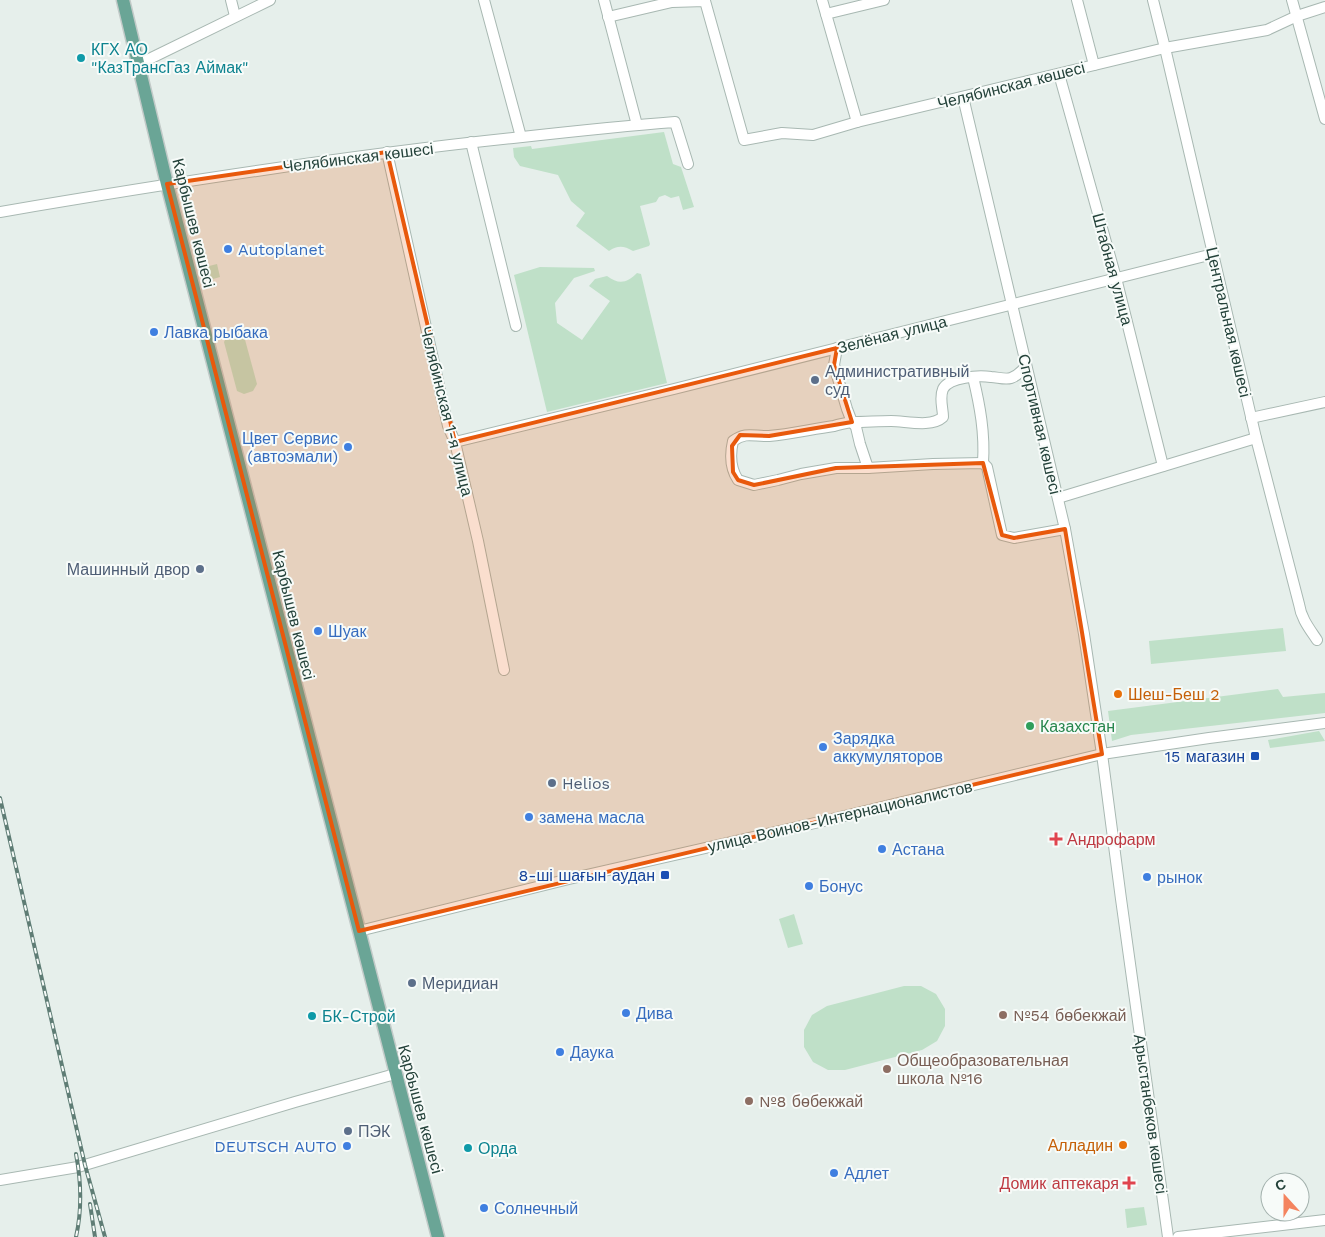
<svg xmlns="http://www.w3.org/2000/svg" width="1325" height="1237" viewBox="0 0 1325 1237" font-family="'Work Sans',sans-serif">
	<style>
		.green { fill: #bfe0c8 }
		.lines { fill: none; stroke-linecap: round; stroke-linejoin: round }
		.minor-casing { stroke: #a8b8b2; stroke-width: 12 }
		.major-casing { stroke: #c2cac8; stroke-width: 15 }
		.minor { stroke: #fff; stroke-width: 10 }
		.major { stroke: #6aa596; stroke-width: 12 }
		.rail-casing { stroke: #5f7d75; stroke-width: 4 }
		.rail { stroke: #f7fbf9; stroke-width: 2; stroke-dasharray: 5.5; stroke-linecap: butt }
		.marked { fill: #e8590c; fill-opacity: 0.2; stroke: #e8590c; stroke-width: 4; stroke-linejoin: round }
		.culture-dot { fill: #0f9aa8; stroke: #f7fbf9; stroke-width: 2 }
		.shop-dot { fill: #3f7fe0; stroke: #f7fbf9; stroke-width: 2 }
		.service-dot { fill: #5c6f8a; stroke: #f7fbf9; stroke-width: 2 }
		.food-dot { fill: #e8710a; stroke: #f7fbf9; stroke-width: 2 }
		.leisure-dot { fill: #2e9e5b; stroke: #f7fbf9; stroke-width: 2 }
		.transit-dot { fill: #1a4fb4; stroke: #f7fbf9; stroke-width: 2 }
		.health-dot { fill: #e0444e; stroke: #f7fbf9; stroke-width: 2 }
		.education-dot { fill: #8d6e63; stroke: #f7fbf9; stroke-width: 2 }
		.labels { text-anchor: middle; stroke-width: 4; stroke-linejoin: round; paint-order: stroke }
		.culture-label { font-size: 16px; fill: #0d838f; stroke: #f7fbf9; text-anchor: start }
		.street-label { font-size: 16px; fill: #24423a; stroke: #f7fbf9 }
		.shop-label { font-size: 16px; fill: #366cbe; stroke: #f7fbf9; text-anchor: start }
		.service-label { font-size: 16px; fill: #4e5e75; stroke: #f7fbf9; text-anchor: start }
		.food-label { font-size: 16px; fill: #c56008; stroke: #f7fbf9; text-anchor: start }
		.leisure-label { font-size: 16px; fill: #27864d; stroke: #f7fbf9; text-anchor: start }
		.transit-label { font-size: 16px; fill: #164399; stroke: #f7fbf9; text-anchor: end }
		.health-label { font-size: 16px; fill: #be3a42; stroke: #f7fbf9; text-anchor: start }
		.education-label { font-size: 16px; fill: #785e54; stroke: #f7fbf9; text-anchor: start }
	</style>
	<rect width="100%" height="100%" fill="#e6efeb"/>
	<!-- green -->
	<g class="green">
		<path d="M 664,132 L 673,164 L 681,167 L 694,207 L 683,210 L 679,196 L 671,198 L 665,195 L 659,197 L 656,202 L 640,206 L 650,244 L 649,246 L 633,251 C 624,246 618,245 609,251 L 576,226 L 585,213 L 571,201 L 558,175 L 520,166 L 514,157 L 513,148 L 531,146 L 532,149 Z"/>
		<path d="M 217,264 L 220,277 L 213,279 L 202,274 L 201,268 Z"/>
		<path d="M 540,267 L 594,268 L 595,271 L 574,278 L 555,303 L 557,323 L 582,340 L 610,301 L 589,286 L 595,279 L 607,276 C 619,285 627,283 637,273 L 641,274 L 667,383 L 547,412 L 514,275 Z"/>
		<path d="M 237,332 L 244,336 L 257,384 L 253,391 L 244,394 L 237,391 L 224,342 L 228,334 Z"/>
		<path d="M 1283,628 L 1286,651 L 1151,664 L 1149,641 Z"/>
		<path d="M 1278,689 L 1283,697 L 1325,693 L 1325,713 L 1131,735 L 1112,741 L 1108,711 Z"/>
		<path d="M 1319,731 L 1325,741 L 1270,748 L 1268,740 Z"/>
		<path d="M 794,914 L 803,944 L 788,948 L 779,919 Z"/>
		<path d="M 904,986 L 921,986 L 936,994 L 945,1009 L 945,1026 L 937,1041 L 922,1050 L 845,1070 L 828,1070 L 813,1062 L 804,1047 L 804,1030 L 812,1015 L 827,1006 Z"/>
		<path d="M 1144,1207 L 1147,1225 L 1127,1228 L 1125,1209 Z"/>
	</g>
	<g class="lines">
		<!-- minor casing -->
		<g class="minor-casing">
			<g id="minor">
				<path d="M 231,0 L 235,16"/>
				<path d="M 484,0 L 521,137"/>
				<path d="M 604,0 L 637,125"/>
				<path d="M 822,0 L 857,122"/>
				<path d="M 1077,0 L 1094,65"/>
				<path d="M 1153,0 L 1165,48 L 1256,438 L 1299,604 C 1301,618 1309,628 1317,640"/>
				<path d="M 1292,0 L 1325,119"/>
				<path d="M 826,14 L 884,0"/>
				<path d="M 608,17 L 672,2 L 705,1 L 744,140 L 782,133 L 813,135 L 857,122 L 1165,48 L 1267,30 L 1297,16 L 1325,7"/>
				<path d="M 139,64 L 270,0"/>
				<path d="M 1059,74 L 1116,278 L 1163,466"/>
				<path d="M 963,97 L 1065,529 L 1084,634 L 1102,754 L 1121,899 L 1168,1237"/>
				<path d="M 471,142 L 516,326"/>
				<path d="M 387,152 L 448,426 L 455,442 L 478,541 L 504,670"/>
				<path d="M 0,212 C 170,183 341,156 513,138 C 567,132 621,126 675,122 L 688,164"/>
				<path d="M 837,348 L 834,365 L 847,409 L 852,422 L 856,427 L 860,444 L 868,468 L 933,464 L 983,463 L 987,467 L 1002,535 L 1014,538 L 1065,529"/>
				<path d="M 973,377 C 980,406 985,433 983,463"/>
				<path d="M 1251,418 L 1325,402"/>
				<path d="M 455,442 L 674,389 L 1213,254"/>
				<path d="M 868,468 L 836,468 L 801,474 L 778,480 L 754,485 L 738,480 C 730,468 730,454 733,441 C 747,431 754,437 769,436 C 791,434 812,429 834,426 C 840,424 846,423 853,422 C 865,422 879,421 891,421 C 906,421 931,428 943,417 C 943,408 939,398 943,389 C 949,377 979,375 991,377 C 997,377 1005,380 1011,378 C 1017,376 1022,371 1026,366"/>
				<path d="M 1058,498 L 1256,438"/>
				<path d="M 359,931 L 569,879 L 828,820 L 1102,754 L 1209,738 L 1325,723"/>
				<path d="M 0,1180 L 78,1167 L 295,1102 L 395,1074"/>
				<path d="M 1178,1237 L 1325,1220"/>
			</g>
		</g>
		<!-- major casing -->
		<g class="major-casing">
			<path id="major" d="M 123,0 L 167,184 L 438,1237"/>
		</g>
		<!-- minor -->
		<use href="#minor" class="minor"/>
		<!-- major -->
		<use href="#major" class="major"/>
		<!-- rail casing -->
		<g class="rail-casing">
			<g id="rail">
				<path d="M 0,798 L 85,1165 L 105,1237"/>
				<path d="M 76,1154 C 81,1180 82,1210 76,1237"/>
				<path d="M 90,1204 L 95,1237"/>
			</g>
		</g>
		<!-- rail -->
		<use href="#rail" class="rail"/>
	</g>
	<!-- marked area -->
	<path class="marked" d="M 387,152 L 455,442 L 837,348 L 834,365 L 852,422 L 769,436 L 740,435 L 732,446 L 733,472 L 738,480 L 754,485 L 836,468 L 983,463 L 1002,535 L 1014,538 L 1065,529 L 1102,754 L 359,931 L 167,184 Z"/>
	<!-- markers -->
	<g class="culture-dot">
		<circle cx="81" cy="58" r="5"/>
		<circle cx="312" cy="1016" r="5"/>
		<circle cx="468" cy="1148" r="5"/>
	</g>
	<g class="shop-dot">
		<circle cx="228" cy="249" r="5"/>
		<circle cx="154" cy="332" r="5"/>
		<circle cx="348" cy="447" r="5"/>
		<circle cx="318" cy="631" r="5"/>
		<circle cx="823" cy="747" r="5"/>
		<circle cx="529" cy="817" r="5"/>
		<circle cx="882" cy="849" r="5"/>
		<circle cx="1147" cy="877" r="5"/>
		<circle cx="809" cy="886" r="5"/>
		<circle cx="626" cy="1013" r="5"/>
		<circle cx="560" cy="1052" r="5"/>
		<circle cx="347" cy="1146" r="5"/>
		<circle cx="834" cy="1173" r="5"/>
		<circle cx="484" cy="1208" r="5"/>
	</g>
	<g class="service-dot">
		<circle cx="815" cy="380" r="5"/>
		<circle cx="200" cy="569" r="5"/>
		<circle cx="552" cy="783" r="5"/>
		<circle cx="412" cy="983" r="5"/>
		<circle cx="348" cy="1131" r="5"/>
	</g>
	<g class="food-dot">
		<circle cx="1118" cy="694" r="5"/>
		<circle cx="1123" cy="1145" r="5"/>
	</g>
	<circle class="leisure-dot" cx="1030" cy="726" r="5"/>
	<g class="transit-dot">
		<rect x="1250" y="751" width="10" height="10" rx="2.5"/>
		<rect x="660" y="870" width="10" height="10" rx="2.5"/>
	</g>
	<g class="health-dot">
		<path d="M1053.5 831.5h5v5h5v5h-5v5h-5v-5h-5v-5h5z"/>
		<path d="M1126.5 1175.5h5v5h5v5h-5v5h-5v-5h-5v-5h5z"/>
	</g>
	<g class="education-dot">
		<circle cx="1003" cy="1015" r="5"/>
		<circle cx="887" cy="1069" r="5"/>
		<circle cx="749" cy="1101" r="5"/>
	</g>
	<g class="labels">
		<!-- culture labels -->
		<g class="culture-label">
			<text x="91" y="55">КГХ АО<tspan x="91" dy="18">"КазТрансГаз Аймак"</tspan></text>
			<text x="322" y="1022">БК-Строй</text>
			<text x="478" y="1154">Орда</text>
		</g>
		<!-- street labels -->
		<g class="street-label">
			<text transform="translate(1011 85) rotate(-14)" y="6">Челябинская көшесі</text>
			<text transform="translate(358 157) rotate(-7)" y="6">Челябинская көшесі</text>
			<text transform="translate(194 223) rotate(76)" y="6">Карбышев көшесі</text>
			<text transform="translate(1113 269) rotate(75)" y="6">Штабная улица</text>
			<text transform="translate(1229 322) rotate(77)" y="6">Центральная көшесі</text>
			<text transform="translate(892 334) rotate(-14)" y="6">Зелёная улица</text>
			<text transform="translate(447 411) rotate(76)" y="6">Челябинская 1-я улица</text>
			<text transform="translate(1040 424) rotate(77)" y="6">Спортивная көшесі</text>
			<text transform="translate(294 615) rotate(76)" y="6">Карбышев көшесі</text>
			<text transform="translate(840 816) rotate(-13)" y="6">улица Воинов-Интернационалистов</text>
			<text transform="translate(421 1109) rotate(75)" y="6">Карбышев көшесі</text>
			<text transform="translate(1151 1114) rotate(82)" y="6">Арыстанбеков көшесі</text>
		</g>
		<!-- shop labels -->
		<g class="shop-label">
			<text x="238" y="255">Autoplanet</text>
			<text x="164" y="338">Лавка рыбака</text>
			<text x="338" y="444" text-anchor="end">Цвет Сервис<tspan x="338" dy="18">(автоэмали)</tspan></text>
			<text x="328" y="637">Шуак</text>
			<text x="833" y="744">Зарядка<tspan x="833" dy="18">аккумуляторов</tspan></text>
			<text x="539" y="823">замена масла</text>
			<text x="892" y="855">Астана</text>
			<text x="1157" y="883">рынок</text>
			<text x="819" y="892">Бонус</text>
			<text x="636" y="1019">Дива</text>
			<text x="570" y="1058">Даука</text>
			<text x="337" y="1152" text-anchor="end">DEUTSCH AUTO</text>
			<text x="844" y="1179">Адлет</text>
			<text x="494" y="1214">Солнечный</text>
		</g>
		<!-- service labels -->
		<g class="service-label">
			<text x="825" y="377">Административный<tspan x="825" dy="18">суд</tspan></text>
			<text x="190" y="575" text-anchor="end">Машинный двор</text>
			<text x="562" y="789">Helios</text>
			<text x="422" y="989">Меридиан</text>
			<text x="358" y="1137">ПЭК</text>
		</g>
		<!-- food labels -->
		<g class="food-label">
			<text x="1128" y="700">Шеш-Беш 2</text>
			<text x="1113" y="1151" text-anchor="end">Алладин</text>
		</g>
		<!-- leisure labels -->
		<g class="leisure-label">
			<text x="1040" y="732">Казахстан</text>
		</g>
		<!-- transit labels -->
		<g class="transit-label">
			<text x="1245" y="762">15 магазин</text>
			<text x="655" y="881">8-ші шағын аудан</text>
		</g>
		<!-- health labels -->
		<g class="health-label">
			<text x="1067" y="845">Андрофарм</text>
			<text x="1119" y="1189" text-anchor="end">Домик аптекаря</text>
		</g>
		<!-- education labels -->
		<g class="education-label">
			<text x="1013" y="1021">№54 бөбекжай</text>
			<text x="897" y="1066">Общеобразовательная<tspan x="897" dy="18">школа №16</tspan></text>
			<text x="759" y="1107">№8 бөбекжай</text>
		</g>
	</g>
	<!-- north arrow -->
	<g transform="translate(1285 1197) rotate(339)"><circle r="24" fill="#f7fbf9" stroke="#a3b1ad"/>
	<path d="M0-4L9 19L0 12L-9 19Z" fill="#f4845f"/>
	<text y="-8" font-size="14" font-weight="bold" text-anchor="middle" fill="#24423a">С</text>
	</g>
</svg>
